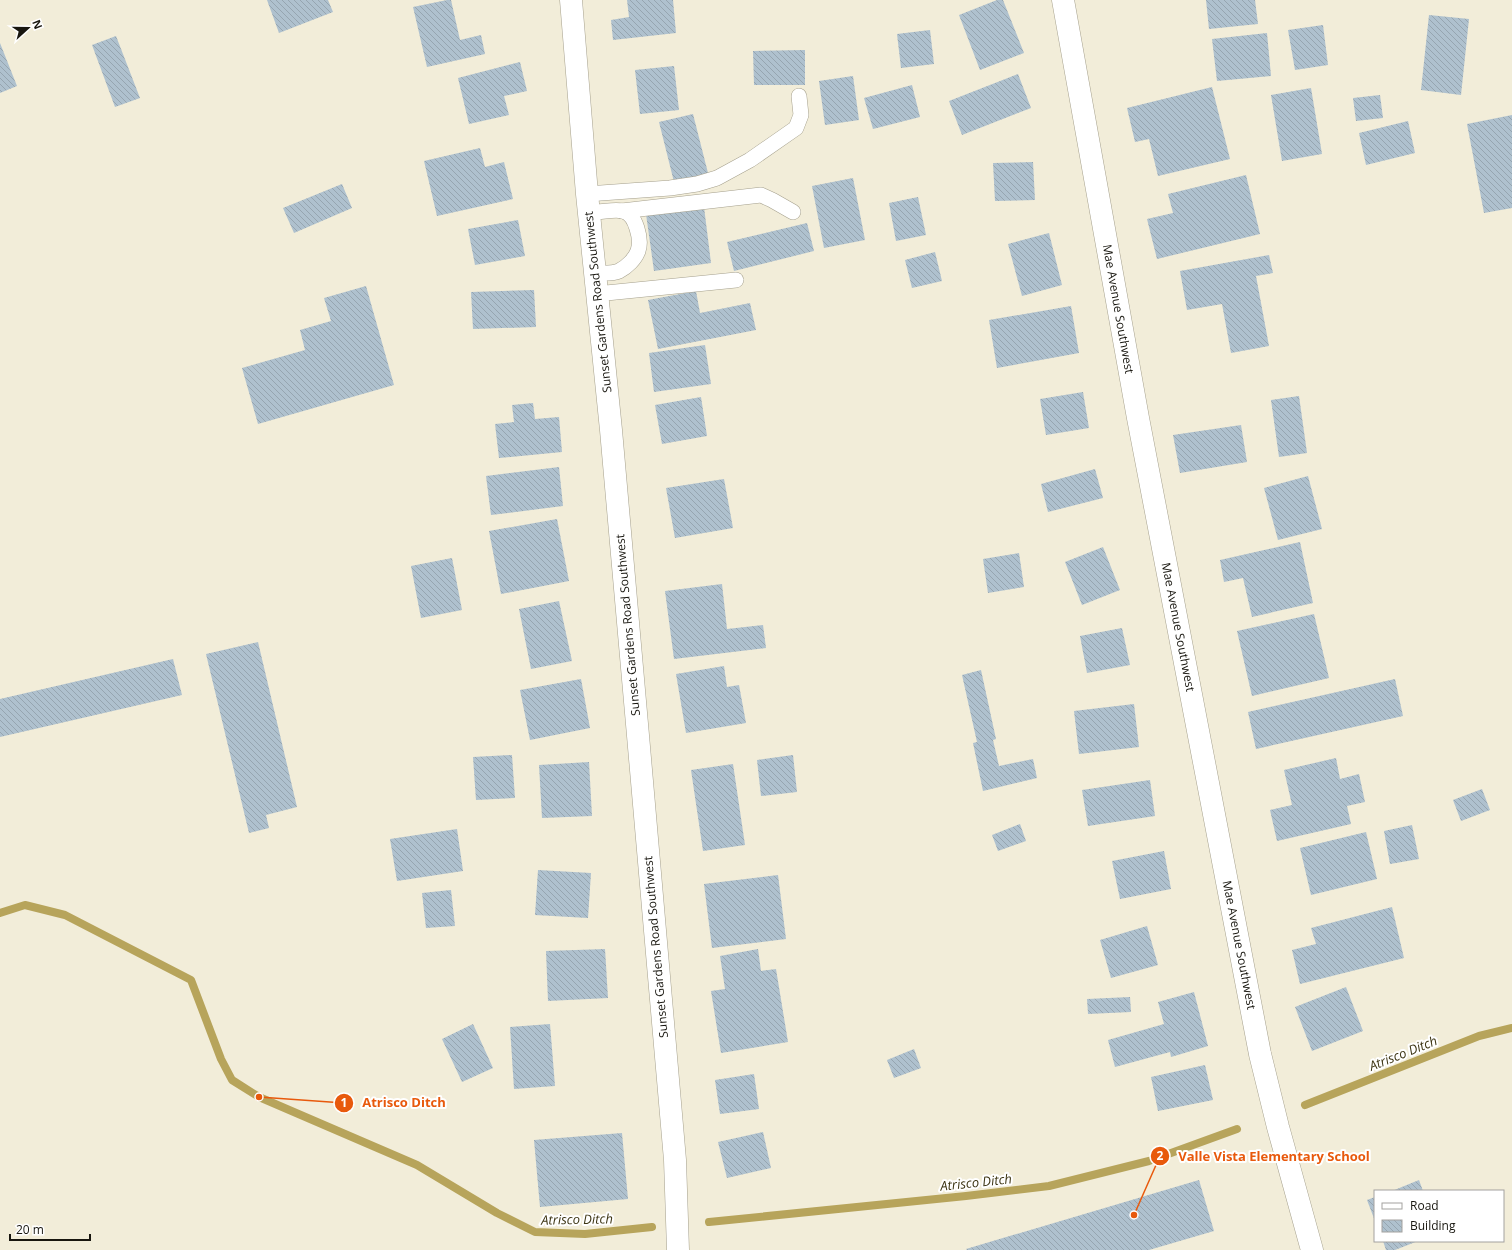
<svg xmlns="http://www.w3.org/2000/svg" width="1512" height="1250" viewBox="0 0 1512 1250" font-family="'Open Sans',sans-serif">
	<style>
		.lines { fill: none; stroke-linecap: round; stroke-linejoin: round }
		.stream { stroke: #b7a45b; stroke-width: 8 }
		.building { fill: url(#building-back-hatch) }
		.service-casing { stroke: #a5a08d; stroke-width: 16 }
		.minor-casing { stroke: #a5a08d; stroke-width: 23 }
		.tertiary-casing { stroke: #a5a08d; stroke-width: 23 }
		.service { stroke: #fff; stroke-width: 15 }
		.minor { stroke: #fff; stroke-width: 22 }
		.tertiary { stroke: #fff; stroke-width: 22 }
		.labels { text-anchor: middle; stroke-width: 4; stroke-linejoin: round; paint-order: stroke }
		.street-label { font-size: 12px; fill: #18160f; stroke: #fff }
		.water-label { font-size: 13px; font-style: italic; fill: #3c3413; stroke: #fff }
		.leader { fill: none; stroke: #e8590c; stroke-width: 1.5 }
		.callout-dot { fill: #e8590c; stroke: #fff; stroke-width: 1.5 }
		.mark-label { font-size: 12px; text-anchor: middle; font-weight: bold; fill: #fff }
		.callout-label { font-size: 13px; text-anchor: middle; font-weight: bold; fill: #e8590c; stroke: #fff; stroke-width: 4; stroke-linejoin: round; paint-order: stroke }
	</style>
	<defs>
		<pattern id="building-back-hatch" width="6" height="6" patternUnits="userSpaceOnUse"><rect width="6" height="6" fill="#afc1ce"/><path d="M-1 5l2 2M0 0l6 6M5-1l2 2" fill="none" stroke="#96a5b0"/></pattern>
	</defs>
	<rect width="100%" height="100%" fill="#f2edd9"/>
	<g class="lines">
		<!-- stream -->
		<g class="stream">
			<path d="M 0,913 L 25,905 L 65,915 L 191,980 L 221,1059 L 232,1080 L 259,1097 L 417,1165 L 497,1213 L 535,1232 L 585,1234 L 652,1227"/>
			<path d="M 1305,1105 L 1479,1036 L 1512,1028"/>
			<path d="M 709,1222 L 966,1196 L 1049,1186 L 1149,1161 L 1237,1129"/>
		</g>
	</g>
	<!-- building -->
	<g class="building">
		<path d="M 267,0 L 328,0 L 333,12 L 279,33 Z"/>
		<path d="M 447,0 L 451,0 L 460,40 L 481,35 L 485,54 L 427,67 L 413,7 Z"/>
		<path d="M 627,0 L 673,0 L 676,33 L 613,40 L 611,20 L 629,17 Z"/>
		<path d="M 997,0 L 1003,0 L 1024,53 L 980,70 L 959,15 Z"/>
		<path d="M 1206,0 L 1255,0 L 1258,24 L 1209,29 Z"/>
		<path d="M 1429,15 L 1469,19 L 1461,95 L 1421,90 Z"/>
		<path d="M 1323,25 L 1328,65 L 1295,70 L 1288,30 Z"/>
		<path d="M 930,30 L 934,64 L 901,68 L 897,34 Z"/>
		<path d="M 1267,33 L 1271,76 L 1217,81 L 1212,39 Z"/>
		<path d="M 116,36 L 140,98 L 115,107 L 92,45 Z"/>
		<path d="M 0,43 L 17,86 L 0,93 Z"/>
		<path d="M 805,50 L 805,85 L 754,85 L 753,51 Z"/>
		<path d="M 520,62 L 527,91 L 504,96 L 509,115 L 469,124 L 458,78 Z"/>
		<path d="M 674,66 L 679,110 L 640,114 L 635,70 Z"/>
		<path d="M 1018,74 L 1031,108 L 962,135 L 949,101 Z"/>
		<path d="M 853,76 L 859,120 L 825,125 L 819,81 Z"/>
		<path d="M 912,85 L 920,117 L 873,129 L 864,98 Z"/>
		<path d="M 1212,87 L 1230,159 L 1158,176 L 1149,139 L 1135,142 L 1127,108 Z"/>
		<path d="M 1311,88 L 1322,154 L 1282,161 L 1271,95 Z"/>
		<path d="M 1380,95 L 1383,118 L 1356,121 L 1353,98 Z"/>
		<path d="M 693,114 L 708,173 L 674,182 L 659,122 Z"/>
		<path d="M 1512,115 L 1512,208 L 1484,213 L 1467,124 Z"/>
		<path d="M 1408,121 L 1415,153 L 1366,165 L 1359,133 Z"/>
		<path d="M 480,148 L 485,167 L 504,162 L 513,199 L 437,216 L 424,161 Z"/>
		<path d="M 1033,162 L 1035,200 L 995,201 L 993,163 Z"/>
		<path d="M 1246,175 L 1260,234 L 1157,259 L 1147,219 L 1173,213 L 1168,194 Z"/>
		<path d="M 853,178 L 865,240 L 824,248 L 812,186 Z"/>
		<path d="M 342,184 L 352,208 L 294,233 L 283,208 Z"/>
		<path d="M 918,197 L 926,235 L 896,241 L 889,203 Z"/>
		<path d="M 704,207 L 711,263 L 654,271 L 646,214 Z"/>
		<path d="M 518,220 L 525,256 L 475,265 L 468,229 Z"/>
		<path d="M 807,223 L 814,251 L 734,271 L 727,242 Z"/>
		<path d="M 1049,233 L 1062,285 L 1022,296 L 1008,244 Z"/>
		<path d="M 935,252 L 942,281 L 912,288 L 905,260 Z"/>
		<path d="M 1269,255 L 1273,273 L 1256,276 L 1269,346 L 1231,353 L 1222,304 L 1187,310 L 1180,271 Z"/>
		<path d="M 366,286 L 394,385 L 258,424 L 242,368 L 305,350 L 300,330 L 331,321 L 324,298 Z"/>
		<path d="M 534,290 L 536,327 L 473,329 L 471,292 Z"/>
		<path d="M 696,291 L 700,313 L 750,303 L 756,330 L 658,349 L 648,300 Z"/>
		<path d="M 1071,306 L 1079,353 L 997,368 L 989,320 Z"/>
		<path d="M 705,345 L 711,384 L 654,392 L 649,353 Z"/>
		<path d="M 1083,392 L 1089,428 L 1046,435 L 1040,399 Z"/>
		<path d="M 1299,396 L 1307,453 L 1279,457 L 1271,400 Z"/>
		<path d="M 701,397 L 707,436 L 662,444 L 655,405 Z"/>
		<path d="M 533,403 L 535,419 L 559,417 L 562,452 L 499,458 L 495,424 L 514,422 L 512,405 Z"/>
		<path d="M 1241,425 L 1247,462 L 1180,473 L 1173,435 Z"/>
		<path d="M 559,467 L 563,506 L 491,515 L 486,476 Z"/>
		<path d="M 1095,469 L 1103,498 L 1048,512 L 1041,484 Z"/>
		<path d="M 1308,476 L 1322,529 L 1278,540 L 1264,488 Z"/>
		<path d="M 724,479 L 733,528 L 675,538 L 666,488 Z"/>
		<path d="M 557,519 L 569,581 L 501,594 L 489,531 Z"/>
		<path d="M 1300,542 L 1313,603 L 1252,617 L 1243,578 L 1224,582 L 1220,560 Z"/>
		<path d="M 1103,547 L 1120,590 L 1082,605 L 1065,562 Z"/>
		<path d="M 1019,553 L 1024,587 L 988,593 L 983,559 Z"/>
		<path d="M 452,558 L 462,610 L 421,618 L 411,566 Z"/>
		<path d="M 722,584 L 727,629 L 763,625 L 766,648 L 674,659 L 665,591 Z"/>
		<path d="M 559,601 L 572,661 L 531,669 L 519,609 Z"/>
		<path d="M 1314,614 L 1329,678 L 1252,696 L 1237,631 Z"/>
		<path d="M 1122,628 L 1130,665 L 1087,673 L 1080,636 Z"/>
		<path d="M 258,642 L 297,807 L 266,815 L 269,828 L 249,833 L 206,654 Z"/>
		<path d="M 173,659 L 182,695 L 0,737 L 0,699 Z"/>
		<path d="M 724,666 L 727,687 L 739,685 L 746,723 L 686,733 L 676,674 Z"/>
		<path d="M 981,670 L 996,739 L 993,740 L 999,766 L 1033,759 L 1037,778 L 983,791 L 973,743 L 977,742 L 962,675 Z"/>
		<path d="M 581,679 L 590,728 L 530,740 L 520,690 Z"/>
		<path d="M 1395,679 L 1403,716 L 1256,749 L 1248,712 Z"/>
		<path d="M 1134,704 L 1139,747 L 1079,754 L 1074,711 Z"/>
		<path d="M 512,755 L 515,798 L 476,800 L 473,757 Z"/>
		<path d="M 793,755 L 797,792 L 761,796 L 757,760 Z"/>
		<path d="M 1336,758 L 1340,779 L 1359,774 L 1365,802 L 1347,806 L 1351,824 L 1277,841 L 1270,810 L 1292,805 L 1284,770 Z"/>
		<path d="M 589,762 L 592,816 L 542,818 L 539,765 Z"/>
		<path d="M 733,764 L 745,845 L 703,851 L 691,770 Z"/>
		<path d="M 1150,780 L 1155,816 L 1088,826 L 1082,790 Z"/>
		<path d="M 1482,789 L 1490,810 L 1461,821 L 1453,800 Z"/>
		<path d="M 1020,824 L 1026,841 L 998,851 L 992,835 Z"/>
		<path d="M 1412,825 L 1419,859 L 1390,864 L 1384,831 Z"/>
		<path d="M 457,829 L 463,871 L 397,881 L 390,839 Z"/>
		<path d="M 1366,832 L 1377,879 L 1311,895 L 1300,848 Z"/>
		<path d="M 1164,851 L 1171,889 L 1120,899 L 1112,861 Z"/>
		<path d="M 538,870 L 591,873 L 588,918 L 535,915 Z"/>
		<path d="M 778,875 L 786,939 L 712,948 L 704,884 Z"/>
		<path d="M 451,890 L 455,926 L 426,928 L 422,893 Z"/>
		<path d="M 1392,907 L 1404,958 L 1300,984 L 1292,950 L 1316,944 L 1311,928 Z"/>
		<path d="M 1147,926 L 1158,965 L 1111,978 L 1100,940 Z"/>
		<path d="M 605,949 L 608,998 L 548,1001 L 546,951 Z"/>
		<path d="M 758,949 L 761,971 L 776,969 L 788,1042 L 721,1053 L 711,991 L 725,989 L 720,956 Z"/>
		<path d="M 1346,987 L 1363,1031 L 1312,1051 L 1295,1007 Z"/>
		<path d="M 1194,992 L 1208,1046 L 1171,1057 L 1170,1052 L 1115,1067 L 1108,1040 L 1164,1024 L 1158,1002 Z"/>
		<path d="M 1130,997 L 1131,1012 L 1088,1014 L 1087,999 Z"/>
		<path d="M 473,1024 L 493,1068 L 462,1082 L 442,1039 Z"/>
		<path d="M 550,1024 L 555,1086 L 514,1089 L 510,1027 Z"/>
		<path d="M 914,1049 L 921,1068 L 894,1078 L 887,1060 Z"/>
		<path d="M 1205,1065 L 1213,1100 L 1158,1111 L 1151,1077 Z"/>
		<path d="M 754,1074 L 759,1109 L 720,1114 L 715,1080 Z"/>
		<path d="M 763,1132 L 771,1168 L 727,1178 L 718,1142 Z"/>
		<path d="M 622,1133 L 628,1199 L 540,1207 L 534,1140 Z"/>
		<path d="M 1199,1180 L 1214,1231 L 1149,1250 L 967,1250 L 966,1249 Z"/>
		<path d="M 1419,1180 L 1423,1191 L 1392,1191 Z"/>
		<path d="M 1375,1197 L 1375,1221 L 1367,1200 Z"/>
		<path d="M 1383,1241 L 1418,1241 L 1395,1250 L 1386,1250 Z"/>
	</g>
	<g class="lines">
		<!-- service casing -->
		<g class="service-casing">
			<g id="service">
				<path d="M 587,194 L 670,188 L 697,184 L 717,178 L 750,160 L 796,128 L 801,115 L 799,96"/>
				<path d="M 622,211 L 761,195 L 772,200 L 793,212"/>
				<path d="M 589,213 C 596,212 616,209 623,211 C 636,214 642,240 638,251 C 635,259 627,267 619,271 C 613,274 602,273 595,273"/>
				<path d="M 596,294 L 736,280"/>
			</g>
		</g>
		<!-- minor casing -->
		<g class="minor-casing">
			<path id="minor" d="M 1063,0 L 1138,418 L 1260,1054 L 1278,1127 L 1312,1250"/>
		</g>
		<!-- tertiary casing -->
		<g class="tertiary-casing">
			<path id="tertiary" d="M 571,0 L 587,194 L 611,430 L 637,724 L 675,1160 L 678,1250"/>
		</g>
		<!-- service -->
		<use href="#service" class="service"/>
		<!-- minor -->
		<use href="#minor" class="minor"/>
		<!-- tertiary -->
		<use href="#tertiary" class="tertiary"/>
	</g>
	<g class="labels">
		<!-- street labels -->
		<g class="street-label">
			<text transform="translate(598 302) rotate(-96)" y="4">Sunset Gardens Road Southwest</text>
			<text transform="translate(1118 309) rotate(80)" y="4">Mae Avenue Southwest</text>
			<text transform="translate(628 625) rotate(-95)" y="4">Sunset Gardens Road Southwest</text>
			<text transform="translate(1178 627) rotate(79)" y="4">Mae Avenue Southwest</text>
			<text transform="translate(1239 945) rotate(79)" y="4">Mae Avenue Southwest</text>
			<text transform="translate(656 947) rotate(-95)" y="4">Sunset Gardens Road Southwest</text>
		</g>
		<!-- water labels -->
		<g class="water-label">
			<text transform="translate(1403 1053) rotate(-22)" y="5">Atrisco Ditch</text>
			<text transform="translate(976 1182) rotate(-6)" y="5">Atrisco Ditch</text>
			<text transform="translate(577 1219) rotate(-1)" y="5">Atrisco Ditch</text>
		</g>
	</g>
	<!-- callouts -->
	<path class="leader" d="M259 1097L344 1103M1134 1215L1160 1156"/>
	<g class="callout-dot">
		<circle cx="259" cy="1097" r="4"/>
		<circle cx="1134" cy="1215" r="4"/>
		<circle cx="344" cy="1103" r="10"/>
		<circle cx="1160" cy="1156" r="10"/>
	</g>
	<g class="mark-label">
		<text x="344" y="1107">1</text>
		<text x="1160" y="1160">2</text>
	</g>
	<g class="callout-label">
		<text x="404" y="1107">Atrisco Ditch</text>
		<text x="1274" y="1161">Valle Vista Elementary School</text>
	</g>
	<!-- legend -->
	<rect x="1374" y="1190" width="130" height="52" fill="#ffffff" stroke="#a3a29f"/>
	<rect x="1382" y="1203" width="20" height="6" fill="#ffffff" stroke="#a3a29f"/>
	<text x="1410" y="1210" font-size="12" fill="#18160f">Road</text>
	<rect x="1382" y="1220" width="20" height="12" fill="url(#building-back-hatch)" stroke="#a3a29f"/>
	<text x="1410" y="1230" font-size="12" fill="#18160f">Building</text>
	<!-- north arrow -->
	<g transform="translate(28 28) rotate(69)" stroke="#ffffff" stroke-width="3" paint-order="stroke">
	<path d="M0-3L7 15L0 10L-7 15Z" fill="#18160f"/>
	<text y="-6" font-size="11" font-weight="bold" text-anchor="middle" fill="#18160f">N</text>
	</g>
	<!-- scale -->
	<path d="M10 1234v6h80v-6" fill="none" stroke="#18160f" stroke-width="2"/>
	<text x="16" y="1234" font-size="12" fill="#18160f" stroke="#ffffff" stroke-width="3" paint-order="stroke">20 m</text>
</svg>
